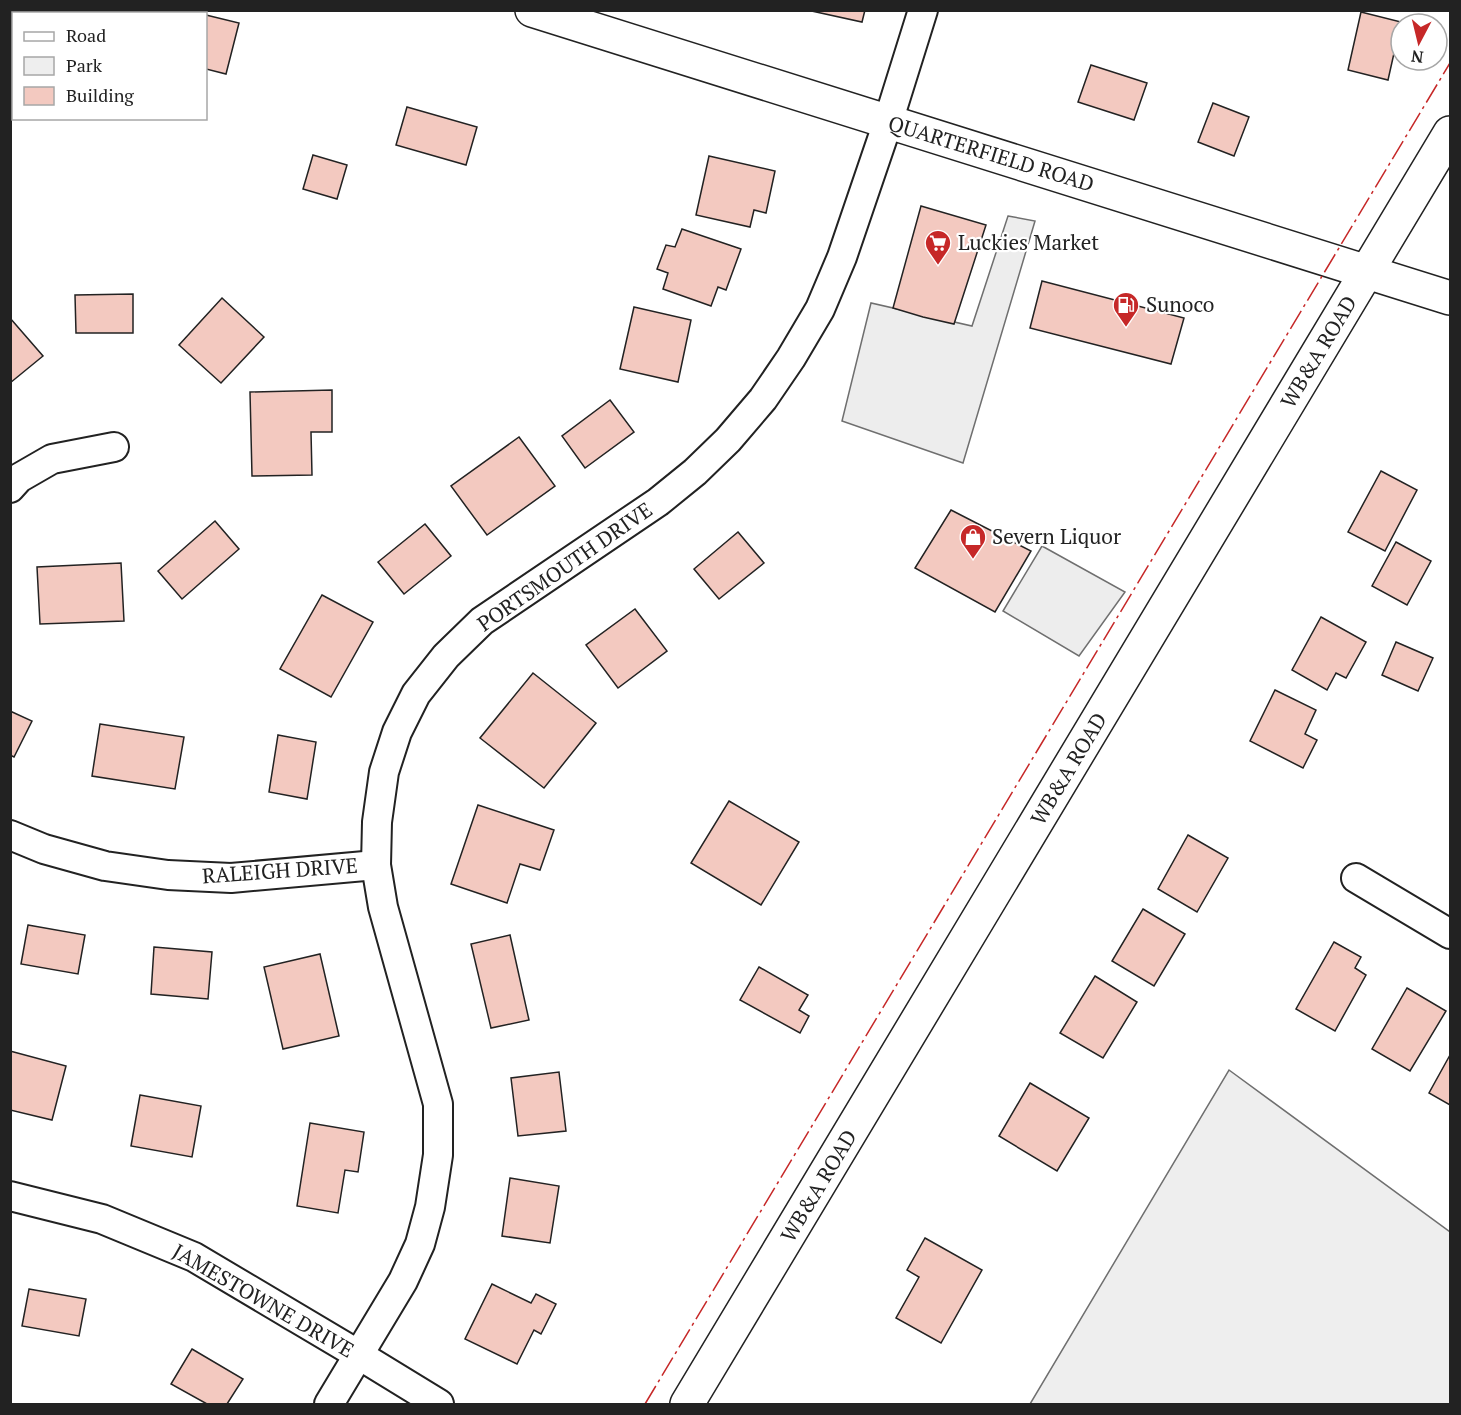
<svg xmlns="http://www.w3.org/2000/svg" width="1461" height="1415" viewBox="0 0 1461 1415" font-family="'PT Serif',serif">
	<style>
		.green { fill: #eee; stroke: #6f6f6f; stroke-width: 1.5 }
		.parking { fill: #ededed; stroke: #6f6f6f; stroke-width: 1.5 }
		.building { fill: #f3c9c0; stroke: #222; stroke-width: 1.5 }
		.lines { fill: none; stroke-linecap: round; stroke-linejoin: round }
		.street-casing { stroke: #222; stroke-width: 32 }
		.secondary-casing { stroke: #222; stroke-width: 36 }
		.street { stroke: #fff; stroke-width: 28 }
		.secondary { stroke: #fff; stroke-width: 33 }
		.power { stroke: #c62828; stroke-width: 1.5; stroke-dasharray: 21 4.5 3 4.5; stroke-linecap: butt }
		.labels { text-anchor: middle; stroke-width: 4.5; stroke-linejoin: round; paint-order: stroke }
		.street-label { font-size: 21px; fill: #222; stroke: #fff }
		.poi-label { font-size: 21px; fill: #222; stroke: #fff; text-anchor: start }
	</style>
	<rect width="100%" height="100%" fill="#fff"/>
	<!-- green -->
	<path class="green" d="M 1229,1070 L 1450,1232 L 1450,1404 L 1030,1404 Z"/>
	<!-- parking -->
	<g class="parking">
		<path d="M 1008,216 L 1035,221 L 963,463 L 842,421 L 871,303 L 972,326 Z"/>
		<path d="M 1042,546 L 1125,592 L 1079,656 L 1003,611 Z"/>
	</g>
	<!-- building -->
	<g class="building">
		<path d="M 10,10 L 46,10 L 45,14 L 14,14 L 14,20 L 10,19 Z"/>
		<path d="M 172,10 L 189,10 L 201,14 L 171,14 Z"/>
		<path d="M 807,10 L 865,10 L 862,22 Z"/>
		<path d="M 1361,12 L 1401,22 L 1388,80 L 1348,70 Z"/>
		<path d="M 206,15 L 239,23 L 226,74 L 206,69 Z"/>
		<path d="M 1091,65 L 1147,83 L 1134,120 L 1078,102 Z"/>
		<path d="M 1213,103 L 1249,117 L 1234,156 L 1198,142 Z"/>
		<path d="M 407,107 L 477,127 L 466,165 L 396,145 Z"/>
		<path d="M 313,155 L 347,165 L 337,199 L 303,189 Z"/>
		<path d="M 709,156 L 775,171 L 766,213 L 754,210 L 750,227 L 696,215 Z"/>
		<path d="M 921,206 L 986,225 L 954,324 L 923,317 L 893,308 Z"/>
		<path d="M 682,229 L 741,249 L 726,290 L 718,287 L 711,306 L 663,289 L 668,273 L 657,269 L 666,245 L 675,247 Z"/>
		<path d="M 1042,281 L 1184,318 L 1171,364 L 1030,328 Z"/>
		<path d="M 133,294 L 133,333 L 76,333 L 75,295 Z"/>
		<path d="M 222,298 L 264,337 L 221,383 L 179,345 Z"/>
		<path d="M 634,307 L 691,320 L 678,382 L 620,369 Z"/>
		<path d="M 10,318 L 43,356 L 10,383 Z"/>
		<path d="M 332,390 L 332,432 L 311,432 L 312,475 L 252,476 L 250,392 Z"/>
		<path d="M 610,400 L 634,432 L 585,468 L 562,436 Z"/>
		<path d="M 519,437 L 555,486 L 487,535 L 451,486 Z"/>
		<path d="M 1381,471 L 1417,490 L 1385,551 L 1348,532 Z"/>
		<path d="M 951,510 L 1031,551 L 995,612 L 915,568 Z"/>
		<path d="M 215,521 L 239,549 L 182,599 L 158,571 Z"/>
		<path d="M 425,524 L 451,556 L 404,594 L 378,562 Z"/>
		<path d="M 738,532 L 764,563 L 719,599 L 694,569 Z"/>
		<path d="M 1396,542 L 1431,561 L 1407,605 L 1372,586 Z"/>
		<path d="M 121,563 L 124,621 L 40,624 L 37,567 Z"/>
		<path d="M 322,595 L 373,622 L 331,697 L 280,669 Z"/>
		<path d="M 635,609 L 667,651 L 618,688 L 586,645 Z"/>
		<path d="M 1321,617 L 1366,642 L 1346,678 L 1336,673 L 1327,690 L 1292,670 Z"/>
		<path d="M 1396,642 L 1433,658 L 1418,691 L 1382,675 Z"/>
		<path d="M 533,673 L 596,723 L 544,788 L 480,738 Z"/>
		<path d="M 1275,690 L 1316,710 L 1305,734 L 1317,740 L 1303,768 L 1250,741 Z"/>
		<path d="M 10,711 L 32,721 L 14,757 L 10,755 Z"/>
		<path d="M 100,724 L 184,737 L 175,789 L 92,776 Z"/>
		<path d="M 278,735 L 316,742 L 307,799 L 269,792 Z"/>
		<path d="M 729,801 L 799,842 L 761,905 L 691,863 Z"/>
		<path d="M 478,805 L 554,830 L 540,870 L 520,864 L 507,903 L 451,884 Z"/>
		<path d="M 1188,835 L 1228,858 L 1197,912 L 1158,889 Z"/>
		<path d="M 1143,909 L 1185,934 L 1154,986 L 1112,961 Z"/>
		<path d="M 28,925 L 85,935 L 78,974 L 21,964 Z"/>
		<path d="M 510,935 L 529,1020 L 491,1028 L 471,944 Z"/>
		<path d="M 1334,942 L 1361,957 L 1355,968 L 1366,975 L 1335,1031 L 1296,1009 Z"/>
		<path d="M 154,947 L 212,952 L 208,999 L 151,994 Z"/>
		<path d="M 320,954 L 339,1036 L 283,1049 L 264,967 Z"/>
		<path d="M 759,967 L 808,995 L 799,1010 L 809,1016 L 800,1033 L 740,1000 Z"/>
		<path d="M 1095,976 L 1137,1002 L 1103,1058 L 1060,1033 Z"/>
		<path d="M 1407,988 L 1446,1011 L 1410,1071 L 1372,1049 Z"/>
		<path d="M 10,1051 L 66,1066 L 52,1120 L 10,1110 Z"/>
		<path d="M 1450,1055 L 1450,1105 L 1429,1093 Z"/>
		<path d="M 559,1072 L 566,1131 L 518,1136 L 511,1078 Z"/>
		<path d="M 1030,1083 L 1089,1118 L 1057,1171 L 999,1136 Z"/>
		<path d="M 140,1095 L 201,1106 L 192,1157 L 131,1146 Z"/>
		<path d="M 310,1123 L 364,1132 L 358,1172 L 345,1170 L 338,1213 L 297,1206 Z"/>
		<path d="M 510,1178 L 559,1186 L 550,1243 L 502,1236 Z"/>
		<path d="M 925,1238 L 982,1270 L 941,1343 L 896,1318 L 919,1277 L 907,1270 Z"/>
		<path d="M 492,1284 L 531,1303 L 536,1294 L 556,1304 L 541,1334 L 534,1330 L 517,1364 L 465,1339 Z"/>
		<path d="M 29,1289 L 86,1299 L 79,1336 L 22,1326 Z"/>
		<path d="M 192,1349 L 243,1379 L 227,1404 L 207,1404 L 171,1384 Z"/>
	</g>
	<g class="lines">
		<!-- street casing -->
		<g class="street-casing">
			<g id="street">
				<path d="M 10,488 L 19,478 L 52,459 L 114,447"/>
				<path d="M 10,835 L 44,849 L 105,866 L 168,875 L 231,878 L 376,865"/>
				<path d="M 1356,878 L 1450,934"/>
				<path d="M 10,1196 L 102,1219 L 194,1257 L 359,1355 L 439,1404"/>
				<path d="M 329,1404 L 403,1281 L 420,1244 L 430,1207 L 438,1155 L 438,1104 L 383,907 L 376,865 L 377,822 L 384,772 L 397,732 L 416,694 L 446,656 L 482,621 L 658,502 L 695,472 L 728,440 L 763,399 L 791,358 L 820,309 L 842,257 L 888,122 L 923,10"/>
			</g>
		</g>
		<!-- secondary casing -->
		<g class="secondary-casing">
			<g id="secondary">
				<path d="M 532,10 L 1450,298"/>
				<path d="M 687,1404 L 1450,133"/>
			</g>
		</g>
		<!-- street -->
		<use href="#street" class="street"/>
		<!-- secondary -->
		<use href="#secondary" class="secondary"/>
		<!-- power -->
		<path class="power" d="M 645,1404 L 1450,63"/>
	</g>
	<!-- icons -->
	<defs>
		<g id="supermarket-pin" transform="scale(1.35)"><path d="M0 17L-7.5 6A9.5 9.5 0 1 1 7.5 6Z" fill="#c62828" stroke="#fff"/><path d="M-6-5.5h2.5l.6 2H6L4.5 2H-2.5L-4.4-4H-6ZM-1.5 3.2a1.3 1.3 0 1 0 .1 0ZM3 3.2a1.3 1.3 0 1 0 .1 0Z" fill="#fff"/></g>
		<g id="fuel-pin" transform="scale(1.35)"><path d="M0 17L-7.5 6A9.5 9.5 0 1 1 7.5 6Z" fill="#c62828" stroke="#fff"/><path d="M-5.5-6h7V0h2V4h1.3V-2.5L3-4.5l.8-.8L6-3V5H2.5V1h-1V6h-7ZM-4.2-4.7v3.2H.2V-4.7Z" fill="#fff"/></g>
		<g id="shop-pin" transform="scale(1.35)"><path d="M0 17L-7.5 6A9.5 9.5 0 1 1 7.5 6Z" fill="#c62828" stroke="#fff"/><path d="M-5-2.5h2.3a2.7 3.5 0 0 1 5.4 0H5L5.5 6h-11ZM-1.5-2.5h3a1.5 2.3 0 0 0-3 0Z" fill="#fff"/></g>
	</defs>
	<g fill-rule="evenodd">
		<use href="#supermarket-pin" x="938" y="243"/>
		<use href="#fuel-pin" x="1126" y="305"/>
		<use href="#shop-pin" x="973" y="537"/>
	</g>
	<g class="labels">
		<!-- street labels -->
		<g class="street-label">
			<text transform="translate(991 154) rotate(17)" y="7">QUARTERFIELD ROAD</text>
			<text transform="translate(1319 352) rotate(-59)" y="7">WB&amp;A ROAD</text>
			<text transform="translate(565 567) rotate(-35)" y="7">PORTSMOUTH DRIVE</text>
			<text transform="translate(1069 769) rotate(-59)" y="7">WB&amp;A ROAD</text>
			<text transform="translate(280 871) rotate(-4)" y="7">RALEIGH DRIVE</text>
			<text transform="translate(819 1186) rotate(-59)" y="7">WB&amp;A ROAD</text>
			<text transform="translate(263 1301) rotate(30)" y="7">JAMESTOWNE DRIVE</text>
		</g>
		<!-- poi labels -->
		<g class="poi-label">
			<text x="958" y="250">Luckies Market</text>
			<text x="1146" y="312">Sunoco</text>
			<text x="992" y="544">Severn Liquor</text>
		</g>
	</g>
	<!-- border -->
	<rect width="1461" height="1415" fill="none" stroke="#222222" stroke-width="24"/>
	<!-- legend -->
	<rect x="12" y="12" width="195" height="108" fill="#ffffff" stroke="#a7a7a7" stroke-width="1.5"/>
	<rect x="24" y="32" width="30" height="9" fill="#ffffff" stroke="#a7a7a7" stroke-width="1.5"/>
	<text x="66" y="42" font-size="18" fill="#222222">Road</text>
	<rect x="24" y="57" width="30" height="18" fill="#eeeeee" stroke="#a7a7a7" stroke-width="1.5"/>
	<text x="66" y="72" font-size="18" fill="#222222">Park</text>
	<rect x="24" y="87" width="30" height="18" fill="#f3c9c0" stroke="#a7a7a7" stroke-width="1.5"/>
	<text x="66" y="102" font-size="18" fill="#222222">Building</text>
	<!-- north arrow -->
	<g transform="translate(1419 42) rotate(187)"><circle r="28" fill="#ffffff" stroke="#a7a7a7" stroke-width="1.5"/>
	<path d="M0-4.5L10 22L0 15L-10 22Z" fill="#c62828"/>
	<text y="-9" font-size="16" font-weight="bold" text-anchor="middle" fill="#222222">N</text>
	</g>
</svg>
